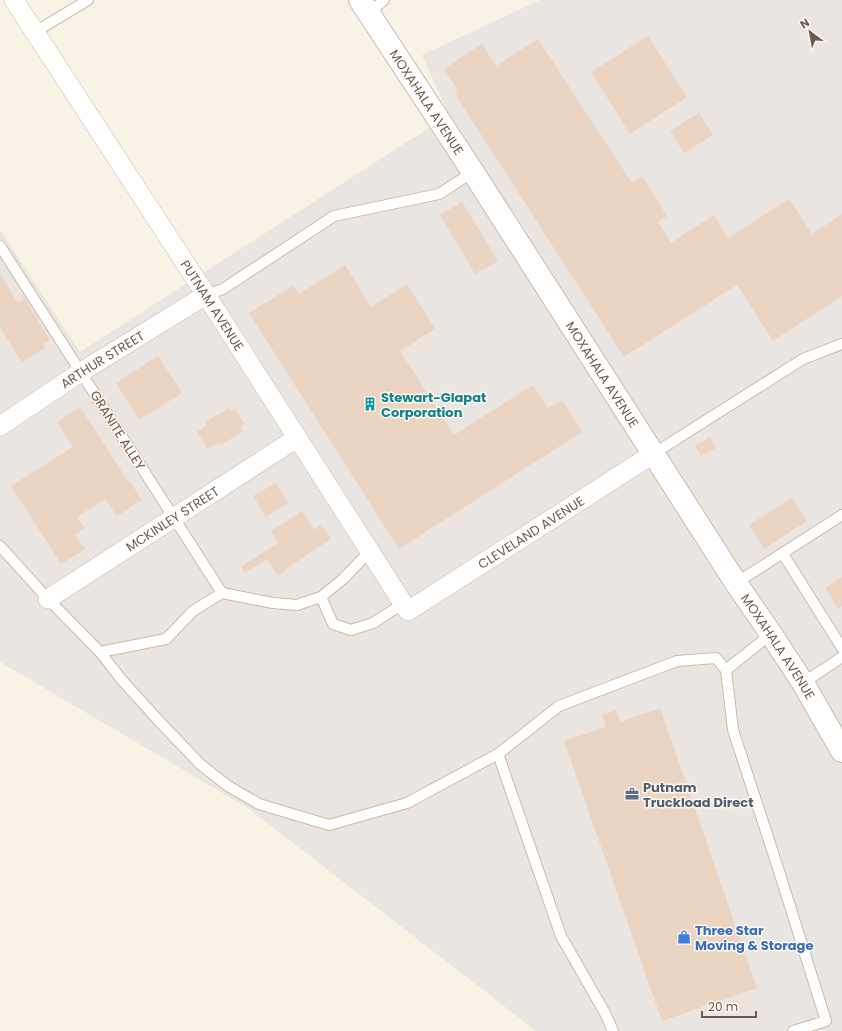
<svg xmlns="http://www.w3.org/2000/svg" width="842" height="1031" viewBox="0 0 842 1031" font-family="Poppins,sans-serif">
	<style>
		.industrial { fill: #eae5e0 }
		.building { fill: #ebd4c1 }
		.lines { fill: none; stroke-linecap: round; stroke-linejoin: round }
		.service-casing { stroke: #c9bbae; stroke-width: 12 }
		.minor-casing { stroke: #c9bbae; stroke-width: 20 }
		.tertiary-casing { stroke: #c9bbae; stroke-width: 24 }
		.service { stroke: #fff; stroke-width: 10 }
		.minor { stroke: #fff; stroke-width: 19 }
		.tertiary { stroke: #fff; stroke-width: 22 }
		.labels { text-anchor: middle; stroke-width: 3; stroke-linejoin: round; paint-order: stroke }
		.street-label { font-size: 13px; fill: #6f5b4e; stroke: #fdf7ec }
		.culture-label { font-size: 13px; font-weight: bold; fill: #0d838f; stroke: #fdf7ec; text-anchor: start }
		.service-label { font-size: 13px; font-weight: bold; fill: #4e5e75; stroke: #fdf7ec; text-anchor: start }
		.shop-label { font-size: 13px; font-weight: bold; fill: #366cbe; stroke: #fdf7ec; text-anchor: start }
	</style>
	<rect width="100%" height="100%" fill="#f9f3e6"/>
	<!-- industrial -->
	<path class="industrial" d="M 540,0 L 842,0 L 842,1031 L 536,1031 L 248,808 L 0,662 L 0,230 L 80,352 L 449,115 L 422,55 Z"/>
	<!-- building -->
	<g class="building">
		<path d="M 648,36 L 687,97 L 630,134 L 591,72 Z"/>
		<path d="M 538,39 L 632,183 L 642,176 L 667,216 L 658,222 L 671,243 L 714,215 L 728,238 L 789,199 L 812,234 L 842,214 L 842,296 L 773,341 L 737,285 L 624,357 L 455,94 L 458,91 L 444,69 L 482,44 L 496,66 Z"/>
		<path d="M 699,113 L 713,135 L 684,153 L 670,131 Z"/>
		<path d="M 462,202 L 498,261 L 475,274 L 440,215 Z"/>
		<path d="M 345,265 L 371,307 L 407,284 L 435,329 L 400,351 L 454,435 L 533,385 L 548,408 L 562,400 L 582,432 L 399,549 L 249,313 L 293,286 L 299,294 Z"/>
		<path d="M 0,274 L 18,303 L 25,299 L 50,340 L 43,344 L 45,348 L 22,362 L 0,327 Z"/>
		<path d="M 158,356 L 182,393 L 139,420 L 116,383 Z"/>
		<path d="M 80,407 L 129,483 L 130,482 L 142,500 L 117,516 L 105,499 L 77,517 L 85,528 L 75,535 L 85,549 L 61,564 L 11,486 L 73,447 L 57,422 Z"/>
		<path d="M 229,408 L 231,411 L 235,409 L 245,424 L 241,427 L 243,431 L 221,445 L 219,442 L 208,449 L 197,432 L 207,425 L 206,422 Z"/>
		<path d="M 710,437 L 716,448 L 701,456 L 695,446 Z"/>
		<path d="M 276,483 L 288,503 L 266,517 L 253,496 Z"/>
		<path d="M 792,498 L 807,521 L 764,549 L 749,525 Z"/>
		<path d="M 302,511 L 314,530 L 321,524 L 331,539 L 283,571 L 284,572 L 278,576 L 267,559 L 245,573 L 241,567 L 278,543 L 271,531 Z"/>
		<path d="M 842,577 L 842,606 L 838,609 L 825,588 Z"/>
		<path d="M 660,708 L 757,988 L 662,1021 L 564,741 L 606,727 L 602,715 L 616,710 L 620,722 Z"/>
	</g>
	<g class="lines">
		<!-- service casing -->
		<g class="service-casing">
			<g id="service">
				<path d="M 369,13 L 384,0"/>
				<path d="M 35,32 L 88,0"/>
				<path d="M 0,246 L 222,593"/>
				<path d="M 206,295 L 223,289 L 334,216 L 439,194 L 473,172"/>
				<path d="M 653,454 L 803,359 L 842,344"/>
				<path d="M 0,546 L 48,599 L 100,652 L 121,679 L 158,720 L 200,764 L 228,786 L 259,804 L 329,825 L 407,803 L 498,754 L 559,706 L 677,661 L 716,658 L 726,670"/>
				<path d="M 783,554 L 842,648"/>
				<path d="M 736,583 L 842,515"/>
				<path d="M 321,597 L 333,624 L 351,630 L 373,623 L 404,603"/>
				<path d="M 771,634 L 726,670 L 733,730 L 778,868 L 826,1021 L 793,1031"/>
				<path d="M 100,652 L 166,639 L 193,611 L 222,593 L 273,603 L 297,605 L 321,597 L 343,579 L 370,551"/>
				<path d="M 803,683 L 842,657"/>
				<path d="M 498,754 L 561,936 L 605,1013 L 613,1031"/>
			</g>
		</g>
		<!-- minor casing -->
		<g class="minor-casing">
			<g id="minor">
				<path id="s1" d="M 14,0 L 206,295 L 408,611 L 653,454"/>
				<path id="s2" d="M 0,426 L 81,372 L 206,295"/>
				<path id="s3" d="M 48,599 L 297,438"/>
			</g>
		</g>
		<!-- tertiary casing -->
		<g class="tertiary-casing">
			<g id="tertiary">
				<path id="s4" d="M 360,0 L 473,172 L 736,583 L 771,634 L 803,683 L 842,751"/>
			</g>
		</g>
		<!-- service -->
		<use href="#service" class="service"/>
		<!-- minor -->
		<use href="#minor" class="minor"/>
		<!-- tertiary -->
		<use href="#tertiary" class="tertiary"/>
	</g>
	<!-- icons -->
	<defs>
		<g id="building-bare" transform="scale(1.08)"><path d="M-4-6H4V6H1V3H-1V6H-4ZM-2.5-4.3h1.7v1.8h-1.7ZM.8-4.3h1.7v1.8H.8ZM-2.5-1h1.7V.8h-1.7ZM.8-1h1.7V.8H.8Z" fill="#0f9aa8" stroke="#fdf7ec" stroke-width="2.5" paint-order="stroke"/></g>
		<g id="office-bare" transform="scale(1.08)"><path d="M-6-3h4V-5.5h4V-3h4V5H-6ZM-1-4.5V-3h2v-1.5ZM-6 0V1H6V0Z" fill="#5c6f8a" stroke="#fdf7ec" stroke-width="2.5" paint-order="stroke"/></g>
		<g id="shop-bare" transform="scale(1.08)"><path d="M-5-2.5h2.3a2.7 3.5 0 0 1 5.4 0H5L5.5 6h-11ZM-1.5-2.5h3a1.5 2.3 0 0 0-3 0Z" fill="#3f7fe0" stroke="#fdf7ec" stroke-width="2.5" paint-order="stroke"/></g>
	</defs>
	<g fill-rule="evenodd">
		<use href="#building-bare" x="370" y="404"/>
		<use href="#office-bare" x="632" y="794"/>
		<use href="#shop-bare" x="684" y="937"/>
	</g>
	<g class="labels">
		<!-- street labels -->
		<g class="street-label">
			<text dy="5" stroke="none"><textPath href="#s4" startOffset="122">MOXAHALA AVENUE</textPath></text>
			<text dy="5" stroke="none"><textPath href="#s1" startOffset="364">PUTNAM AVENUE</textPath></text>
			<text dy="5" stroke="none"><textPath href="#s2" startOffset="122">ARTHUR STREET</textPath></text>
			<text dy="5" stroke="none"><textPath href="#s4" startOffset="446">MOXAHALA AVENUE</textPath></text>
			<text transform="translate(118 430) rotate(58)" y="5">GRANITE ALLEY</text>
			<text dy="5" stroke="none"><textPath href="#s3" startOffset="148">MCKINLEY STREET</textPath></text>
			<text dy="5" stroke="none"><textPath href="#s1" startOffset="873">CLEVELAND AVENUE</textPath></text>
			<text dy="5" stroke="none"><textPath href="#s4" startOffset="770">MOXAHALA AVENUE</textPath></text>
		</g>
		<!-- culture labels -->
		<g class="culture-label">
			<text x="381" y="402">Stewart-Glapat<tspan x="381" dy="15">Corporation</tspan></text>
		</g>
		<!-- service labels -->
		<g class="service-label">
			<text x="643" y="792">Putnam<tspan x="643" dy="15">Truckload Direct</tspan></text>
		</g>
		<!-- shop labels -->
		<g class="shop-label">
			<text x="695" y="935">Three Star<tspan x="695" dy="15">Moving &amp; Storage</tspan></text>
		</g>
	</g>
	<!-- north arrow -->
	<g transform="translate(810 32) rotate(328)" stroke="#fdf7ec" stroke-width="3" paint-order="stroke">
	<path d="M0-3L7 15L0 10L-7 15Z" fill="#6f5b4e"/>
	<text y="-6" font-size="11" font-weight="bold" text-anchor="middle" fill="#6f5b4e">N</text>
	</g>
	<!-- scale -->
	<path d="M702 1011v6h54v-6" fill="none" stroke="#6f5b4e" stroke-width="2"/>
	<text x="708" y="1011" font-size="12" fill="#6f5b4e" stroke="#fdf7ec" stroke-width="3" paint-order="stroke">20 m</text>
</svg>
